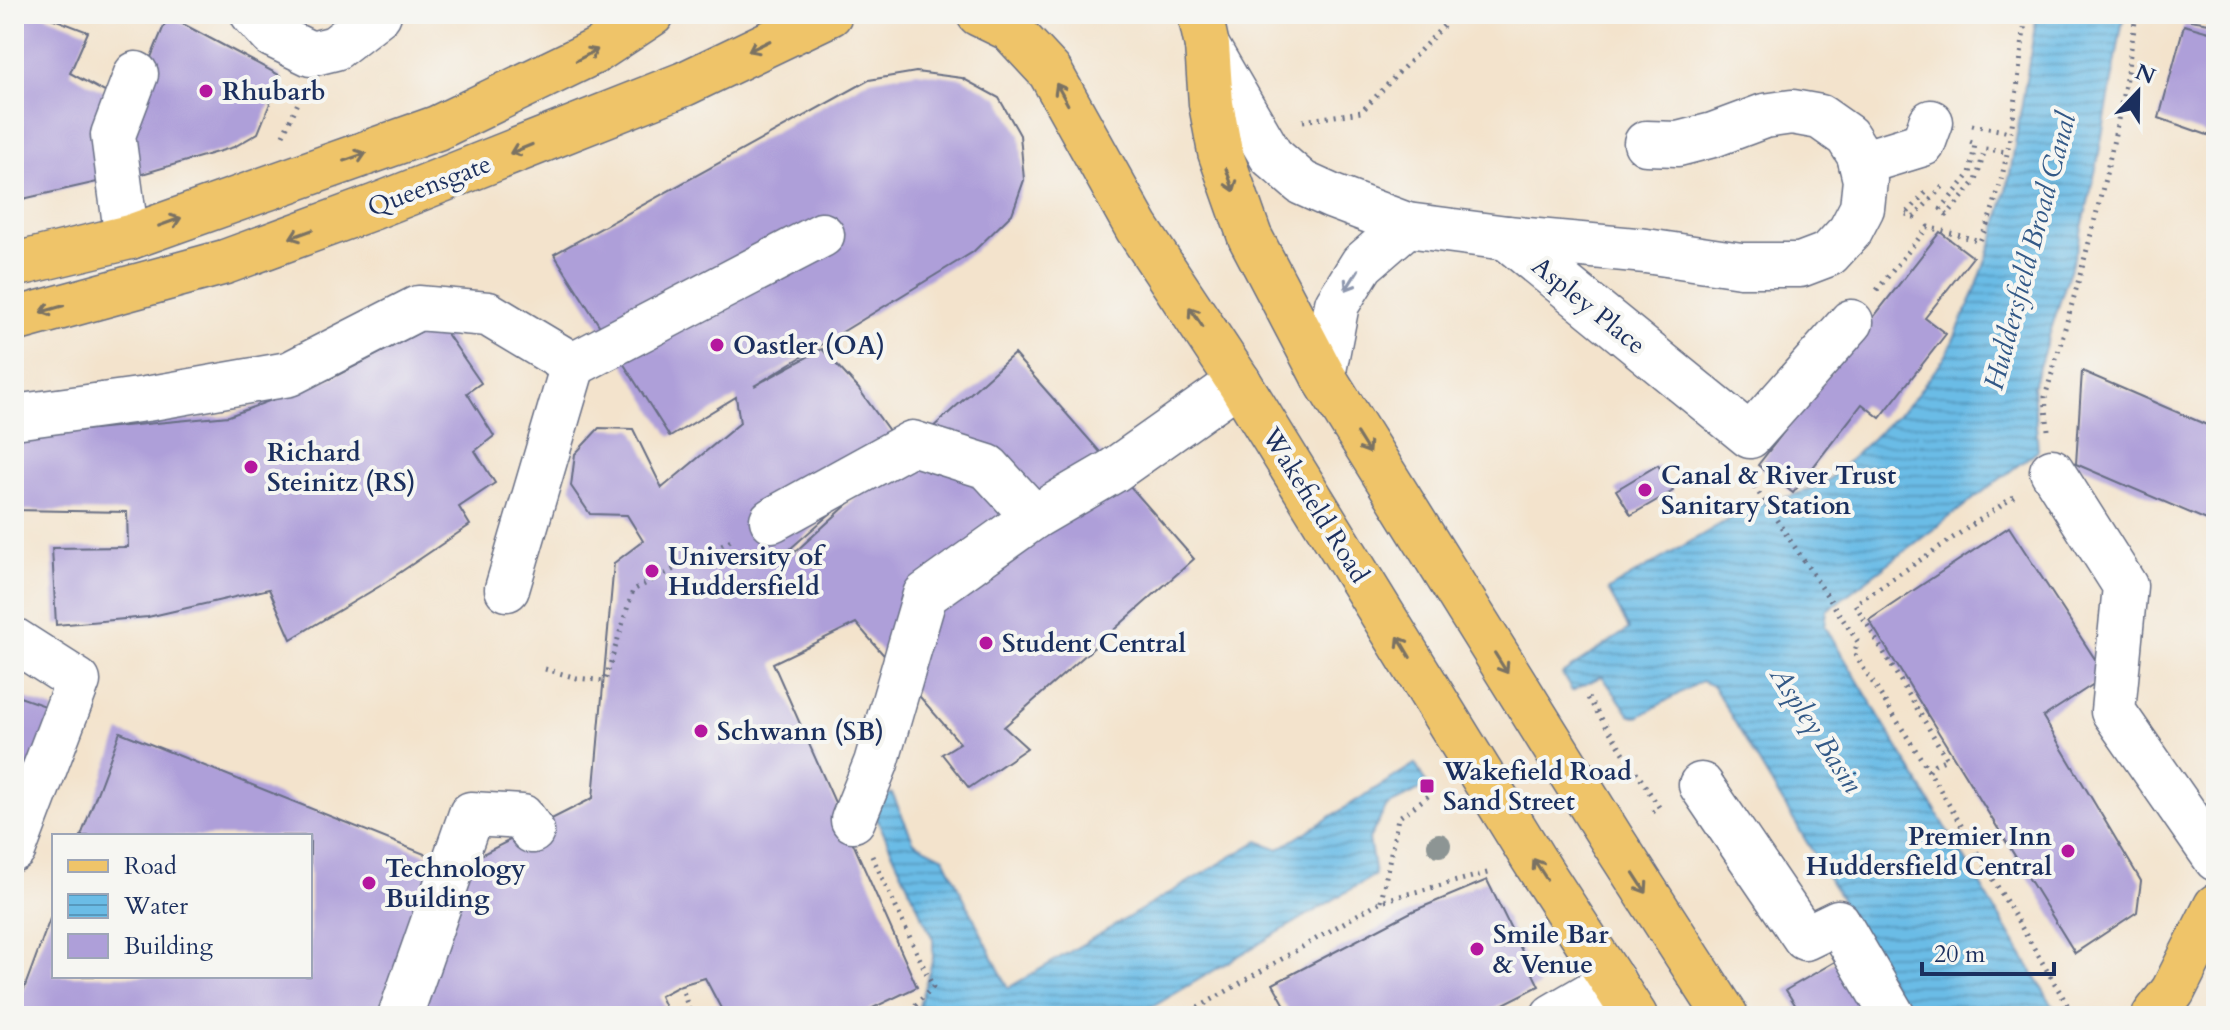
<svg xmlns="http://www.w3.org/2000/svg" width="2230" height="1030" viewBox="0 0 2230 1030" font-family="Cardo,serif">
	<style>
		.water { fill: url(#water-rules); stroke: #4376a2; stroke-width: 2 }
		.building { fill: #ae9fd9 }
		.lines { fill: none; stroke-linecap: round; stroke-linejoin: round }
		.minor-casing { stroke: #676e84; stroke-width: 47 }
		.major-casing { stroke: #676e84; stroke-width: 47 }
		.highway-casing { stroke: #676e84; stroke-width: 47 }
		.path { stroke: #676e84; stroke-width: 5; stroke-dasharray: 2 6; stroke-linecap: butt }
		.minor { stroke: #fff; stroke-width: 44 }
		.major { stroke: #efc469; stroke-width: 44 }
		.highway { stroke: #efc469; stroke-width: 44 }
		.tree { fill: #8d9594 }
		.oneway { stroke: #7a7263 }
		.oneway2 { stroke: #8d97ae }
		.poi-dot { fill: #b5179e; stroke: #f6f6f2; stroke-width: 3 }
		.labels { text-anchor: middle; stroke-width: 8; stroke-linejoin: round; paint-order: stroke }
		.poi-label { font-size: 26px; font-weight: bold; fill: #1b2f5e; stroke: #f6f6f2; text-anchor: start }
		.street-label { font-size: 26px; fill: #1b2f5e; stroke: #f6f6f2 }
		.water-label { font-size: 28px; font-style: italic; fill: #335987; stroke: #f6f6f2 }
	</style>
	<defs>
		<pattern id="water-rules" width="6" height="5" patternUnits="userSpaceOnUse" patternTransform="scale(2)"><rect width="6" height="5" fill="#6bbce6"/><path d="M0 2.5h6" fill="none" stroke="#5799be"/></pattern>
	</defs>
	<rect width="100%" height="100%" fill="#f6f6f2"/>
	<filter id="ink" filterUnits="userSpaceOnUse"><feTurbulence type="fractalNoise" baseFrequency=".0125" numOctaves="2"/><feDisplacementMap in="SourceGraphic" scale="16" xChannelSelector="R" yChannelSelector="G"/><feConvolveMatrix kernelMatrix="1 2 1 2 8 2 1 2 1" color-interpolation-filters="sRGB"/></filter>
	<filter id="wash" filterUnits="userSpaceOnUse"><feTurbulence type="fractalNoise" baseFrequency=".006" numOctaves="4" result="noise"/><feDisplacementMap in="SourceGraphic" scale="32" xChannelSelector="R" yChannelSelector="G"/><feGaussianBlur stdDeviation="1.8" result="paint"/><feColorMatrix in="noise" values="0 0 0 0 0 0 0 0 0 0 0 0 0 0 0 0 0 1.4 0 .05"/><feComposite in="paint" operator="in"/></filter>
	<g filter="url(#wash)">
		<rect width="100%" height="100%" fill="#f3e3cc"/>
		<!-- water -->
		<g class="water">
			<path d="M 2037,14 L 2124,14 L 2097,164 L 2078,245 L 2033,386 L 2038,450 L 1827,610 L 1825,626 L 2059,1016 L 1911,1016 L 1713,686 L 1701,681 L 1638,717 L 1630,715 L 1602,676 L 1572,691 L 1562,674 L 1629,629 L 1608,590 L 1753,505 L 1791,496 L 1824,484 L 1912,401 L 1947,354 L 1975,291 L 1995,234 L 2010,174 Z"/>
			<path d="M 1415,764 L 1428,786 L 1387,806 L 1369,839 L 1375,875 L 1137,1016 L 916,1016 L 933,958 L 933,939 L 870,804 L 892,793 L 914,842 L 944,857 L 1008,988 L 1258,841 L 1279,849 Z"/>
		</g>
		<g id="blocks">
			<!-- building -->
			<g class="building">
				<path d="M 14,14 L 41,14 L 88,32 L 70,73 L 114,97 L 106,180 L 14,201 Z"/>
				<path d="M 2177,14 L 2216,14 L 2216,24 L 2177,18 Z"/>
				<path d="M 168,16 L 281,76 L 258,133 L 234,147 L 132,177 L 131,106 Z"/>
				<path d="M 2184,25 L 2216,34 L 2216,138 L 2159,118 Z"/>
				<path d="M 916,72 L 962,78 L 999,98 L 1020,135 L 1024,180 L 1012,214 L 973,252 L 754,386 L 822,349 L 858,388 L 903,450 L 791,548 L 795,552 L 1014,354 L 1194,559 L 1004,727 L 1027,748 L 969,788 L 942,754 L 960,743 L 856,623 L 773,663 L 917,987 L 856,1016 L 725,1016 L 705,978 L 681,985 L 660,996 L 669,1016 L 416,1016 L 465,863 L 593,798 L 614,563 L 643,541 L 627,515 L 590,514 L 571,486 L 575,454 L 599,428 L 633,429 L 662,488 L 740,423 L 736,397 L 670,437 L 554,254 L 869,80 Z"/>
				<path d="M 1940,232 L 1973,257 L 1925,318 L 1946,334 L 1880,418 L 1862,404 L 1793,493 L 1758,465 Z"/>
				<path d="M 439,322 L 481,383 L 467,393 L 494,436 L 475,451 L 495,483 L 459,507 L 470,525 L 380,586 L 291,639 L 269,589 L 148,617 L 56,625 L 52,548 L 128,547 L 127,512 L 14,510 L 21,436 L 229,416 L 334,377 Z"/>
				<path d="M 2082,371 L 2216,429 L 2216,524 L 2076,464 Z"/>
				<path d="M 1658,465 L 1673,491 L 1631,515 L 1616,490 Z"/>
				<path d="M 2009,527 L 2106,676 L 2043,717 L 2141,881 L 2137,912 L 2075,953 L 1869,620 Z"/>
				<path d="M 14,695 L 54,709 L 14,818 Z"/>
				<path d="M 120,732 L 437,859 L 377,1016 L 14,1016 L 54,908 L 54,976 L 310,976 L 310,836 L 81,836 Z"/>
				<path d="M 1487,880 L 1539,986 L 1480,1016 L 1291,1016 L 1273,984 L 1413,911 Z"/>
				<path d="M 1836,961 L 1869,1016 L 1802,1016 L 1786,990 Z"/>
			</g>
		</g>
	</g>
	<g filter="url(#ink)">
		<use href="#blocks" fill-opacity="0" stroke="#676e84" stroke-width="2"/>
		<g class="lines">
			<!-- minor casing -->
			<g class="minor-casing">
				<g id="minor">
					<path d="M 253,14 L 272,35 L 311,54 L 335,48 L 379,14"/>
					<path d="M 1207,46 L 1271,156 L 1302,183 L 1333,197 L 1407,225 L 1507,238 L 1646,251 L 1741,265 L 1800,265 L 1829,254 L 1850,231 L 1862,208 L 1865,180 L 1859,155 L 1847,136 L 1820,117 L 1792,112 L 1764,116 L 1713,135 L 1678,144 L 1646,143"/>
					<path d="M 1861,163 L 1923,144 L 1931,122"/>
					<path d="M 130,237 L 124,217 L 113,135 L 136,74"/>
					<path d="M 1507,238 L 1750,436 L 1851,322"/>
					<path d="M 1323,376 L 1337,304 L 1362,264 L 1407,225"/>
					<path d="M 14,417 L 146,399 L 289,374 L 418,308 L 488,314 L 573,365 L 822,235"/>
					<path d="M 2052,471 L 2125,586 L 2113,711 L 2216,859"/>
					<path d="M 772,520 L 912,443 L 988,467 L 1034,517"/>
					<path d="M 507,589 L 573,365"/>
					<path d="M 14,640 L 78,681 L 14,849"/>
					<path d="M 1701,785 L 1805,938 L 1838,922 L 1893,1016"/>
					<path d="M 853,820 L 876,763 L 925,595 L 1034,517 L 1113,471 L 1239,382"/>
					<path d="M 400,1016 L 471,814 L 522,817 L 532,831"/>
					<path d="M 1553,1016 L 1613,981"/>
				</g>
			</g>
			<!-- major casing -->
			<g class="major-casing">
				<path id="major" d="M 2154,1016 L 2173,991 L 2216,906"/>
			</g>
			<!-- highway casing -->
			<g class="highway-casing">
				<g id="highway">
					<path d="M 979,14 L 1010,29 L 1050,72 L 1137,228 L 1239,382 L 1534,860 L 1635,1016"/>
					<path d="M 1200,14 L 1207,46 L 1211,104 L 1220,152 L 1250,237 L 1323,376 L 1613,841 L 1726,1016"/>
					<path d="M 14,265 L 130,237 L 437,128 L 596,51 L 652,14"/>
					<path d="M 14,320 L 225,262 L 374,207 L 684,84 L 830,14"/>
				</g>
			</g>
			<!-- path -->
			<g class="path">
				<path d="M 1303,121 L 1361,112 L 1455,14"/>
				<path d="M 1972,125 L 2010,132"/>
				<path d="M 283,135 L 298,103"/>
				<path d="M 1970,142 L 1975,144 L 1970,174 L 1941,209 L 1947,215 L 1976,181 L 1985,149 L 2007,152"/>
				<path d="M 1908,212 L 1928,190"/>
				<path d="M 1906,214 L 1914,217 L 1945,184"/>
				<path d="M 1877,290 L 1928,227 L 1980,241 C 2012,171 2016,90 2026,14"/>
				<path d="M 2048,430 L 2045,397 C 2082,271 2119,144 2136,14"/>
				<path d="M 1750,480 L 1858,642 L 1854,653 L 1929,771 L 2074,1016"/>
				<path d="M 545,669 L 577,678 L 605,681 L 633,590 L 735,538"/>
				<path d="M 1588,698 L 1659,807 L 1649,815"/>
				<path d="M 1929,771 L 1935,764 L 1947,759 L 1855,604 L 2015,496"/>
				<path d="M 872,856 L 933,987 L 905,1016"/>
				<path d="M 1381,901 L 1398,818 L 1431,794"/>
				<path d="M 681,985 L 691,1016"/>
				<path d="M 1184,1016 L 1381,901 L 1491,872"/>
			</g>
			<!-- minor -->
			<use href="#minor" class="minor"/>
			<!-- major -->
			<use href="#major" class="major"/>
			<!-- highway -->
			<use href="#highway" class="highway"/>
		</g>
		<!-- trees -->
		<circle class="tree" cx="1439" cy="845" r="12"/>
		<!-- one-way arrows -->
		<defs><path id="oneway-shaft" d="M-6 0H5M1.5-3L5.5 0L1.5 3" fill="none" stroke-width="1.6" stroke-linecap="round" stroke-linejoin="round" transform="scale(2)"/></defs>
		<g class="oneway">
			<use href="#oneway-shaft" transform="translate(759 46) rotate(154)"/>
			<use href="#oneway-shaft" transform="translate(587 55) rotate(-28)"/>
			<use href="#oneway-shaft" transform="translate(1062 94) rotate(-119)"/>
			<use href="#oneway-shaft" transform="translate(521 149) rotate(158)"/>
			<use href="#oneway-shaft" transform="translate(355 157) rotate(-19)"/>
			<use href="#oneway-shaft" transform="translate(1230 180) rotate(71)"/>
			<use href="#oneway-shaft" transform="translate(170 222) rotate(-20)"/>
			<use href="#oneway-shaft" transform="translate(301 234) rotate(160)"/>
			<use href="#oneway-shaft" transform="translate(52 309) rotate(164)"/>
			<use href="#oneway-shaft" transform="translate(1196 317) rotate(-124)"/>
			<use href="#oneway-shaft" transform="translate(1363 443) rotate(58)"/>
			<use href="#oneway-shaft" transform="translate(1404 647) rotate(-121)"/>
			<use href="#oneway-shaft" transform="translate(1501 663) rotate(58)"/>
			<use href="#oneway-shaft" transform="translate(1540 869) rotate(-123)"/>
			<use href="#oneway-shaft" transform="translate(1640 883) rotate(57)"/>
		</g>
		<use class="oneway2" href="#oneway-shaft" transform="translate(1352 280) rotate(122)"/>
	</g>
	<!-- markers -->
	<g class="poi-dot">
		<circle cx="206" cy="91" r="8"/>
		<circle cx="717" cy="345" r="8"/>
		<circle cx="251" cy="467" r="8"/>
		<circle cx="1645" cy="490" r="8"/>
		<circle cx="652" cy="571" r="8"/>
		<circle cx="986" cy="643" r="8"/>
		<circle cx="701" cy="731" r="8"/>
		<rect x="1419" y="778" width="16" height="16" rx="4"/>
		<circle cx="2068" cy="851" r="8"/>
		<circle cx="369" cy="883" r="8"/>
		<circle cx="1477" cy="949" r="8"/>
	</g>
	<g class="labels">
		<!-- poi labels -->
		<g class="poi-label">
			<text x="222" y="100">Rhubarb</text>
			<text x="733" y="354">Oastler (OA)</text>
			<text x="267" y="461">Richard<tspan x="267" dy="30">Steinitz (RS)</tspan></text>
			<text x="1661" y="484">Canal &amp; River Trust<tspan x="1661" dy="30">Sanitary Station</tspan></text>
			<text x="668" y="565">University of<tspan x="668" dy="30">Huddersfield</tspan></text>
			<text x="1002" y="652">Student Central</text>
			<text x="717" y="740">Schwann (SB)</text>
			<text x="1443" y="780">Wakefield Road<tspan x="1443" dy="30">Sand Street</tspan></text>
			<text x="2052" y="845" text-anchor="end">Premier Inn<tspan x="2052" dy="30">Huddersfield Central</tspan></text>
			<text x="385" y="877">Technology<tspan x="385" dy="30">Building</tspan></text>
			<text x="1493" y="943">Smile Bar<tspan x="1493" dy="30">&amp; Venue</tspan></text>
		</g>
		<!-- street labels -->
		<g class="street-label">
			<text transform="translate(429 185) rotate(-21)" y="9">Queensgate</text>
			<text transform="translate(1589 305) rotate(39)" y="9">Aspley Place</text>
			<text transform="translate(1316 505) rotate(58)" y="9">Wakefield Road</text>
		</g>
		<!-- water labels -->
		<g class="water-label">
			<text transform="translate(2029 251) rotate(-75)" y="10">Huddersfield Broad Canal</text>
			<text transform="translate(1817 729) rotate(57)" y="10">Aspley Basin</text>
		</g>
	</g>
	<!-- margin -->
	<rect width="2230" height="1030" fill="none" stroke="#f6f6f2" stroke-width="48"/>
	<!-- legend -->
	<rect x="52" y="834" width="260" height="144" fill="#f6f6f2" stroke="#9ea6b7" stroke-width="2"/>
	<rect x="68" y="860" width="40" height="12" fill="#efc469" stroke="#9ea6b7" stroke-width="2"/>
	<text x="124" y="874" font-size="24" fill="#1b2f5e">Road</text>
	<rect x="68" y="894" width="40" height="24" fill="url(#water-rules)" stroke="#9ea6b7" stroke-width="2"/>
	<text x="124" y="914" font-size="24" fill="#1b2f5e">Water</text>
	<rect x="68" y="934" width="40" height="24" fill="#ae9fd9" stroke="#9ea6b7" stroke-width="2"/>
	<text x="124" y="954" font-size="24" fill="#1b2f5e">Building</text>
	<!-- north arrow -->
	<g transform="translate(2138 92) rotate(22)" stroke="#f6f6f2" stroke-width="6" paint-order="stroke">
	<path d="M0-6L14 30L0 20L-14 30Z" fill="#1b2f5e"/>
	<text y="-12" font-size="22" font-weight="bold" text-anchor="middle" fill="#1b2f5e">N</text>
	</g>
	<!-- scale -->
	<path d="M1922 962v12h132v-12" fill="none" stroke="#1b2f5e" stroke-width="4"/>
	<text x="1934" y="962" font-size="24" fill="#1b2f5e" stroke="#f6f6f2" stroke-width="6" paint-order="stroke">20 m</text>
</svg>
